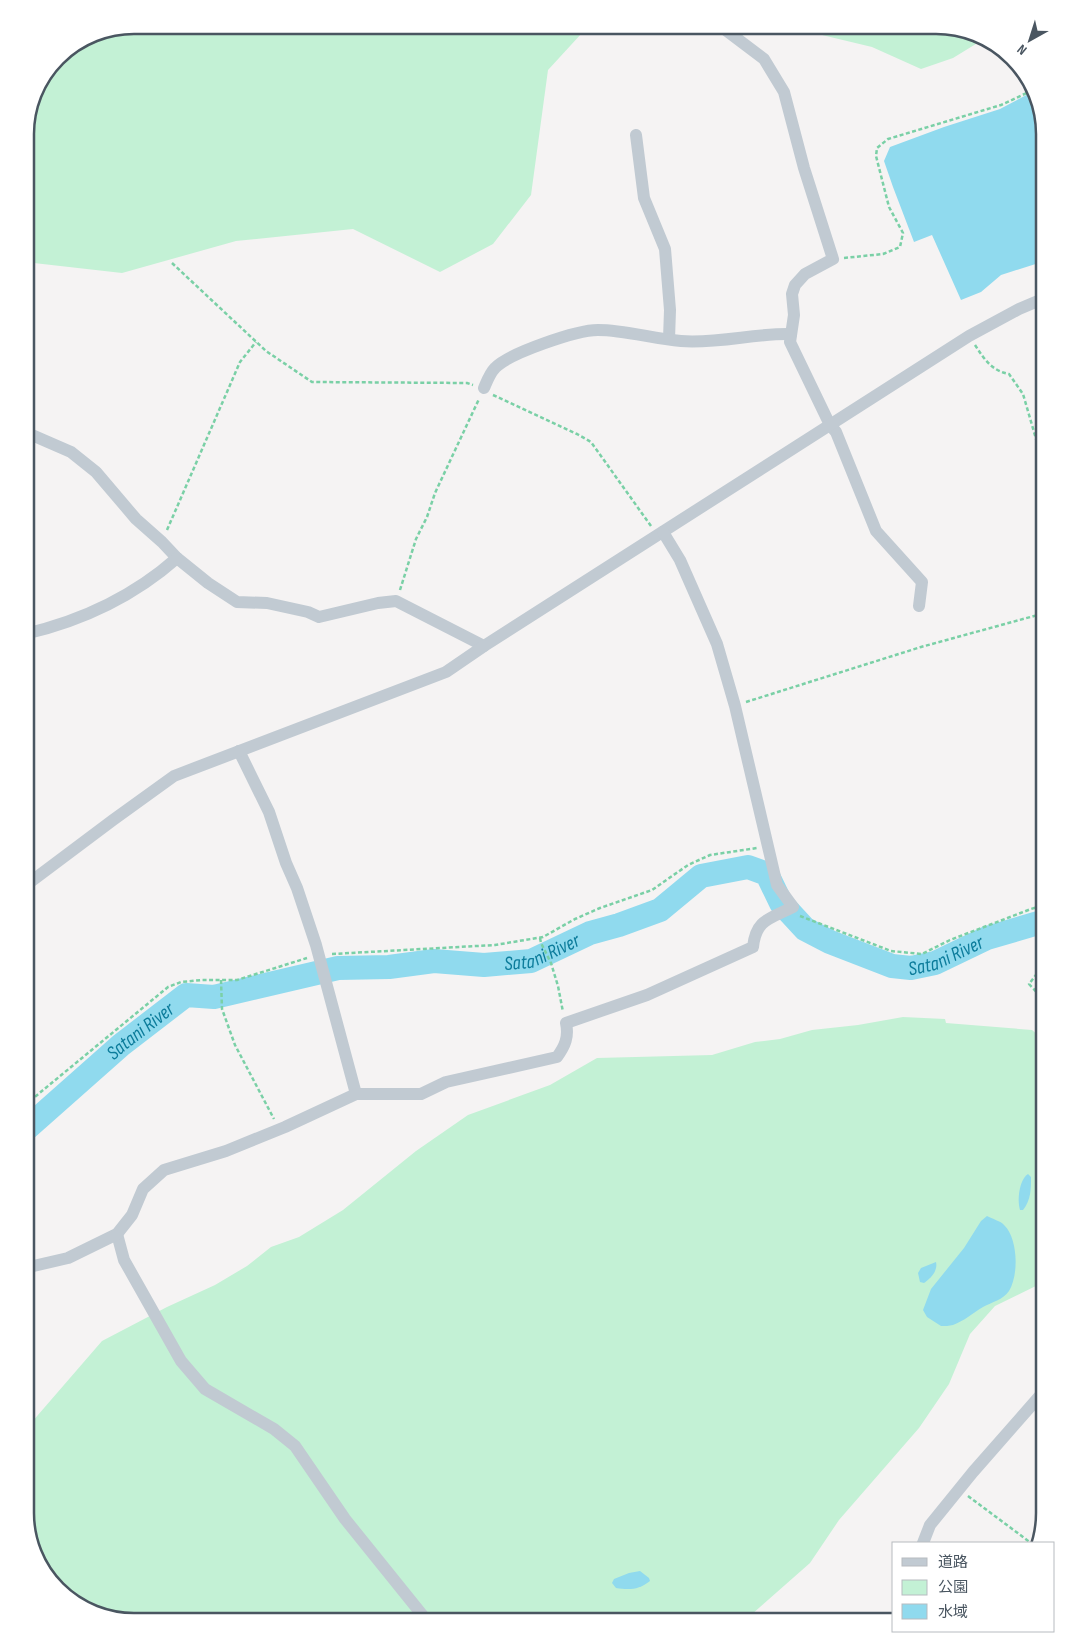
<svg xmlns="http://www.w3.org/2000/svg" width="1070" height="1647" viewBox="0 0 1070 1647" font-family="'Sofia Sans Condensed','Noto Sans JP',sans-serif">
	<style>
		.green { fill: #c3f1d5 }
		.water { fill: #90daee }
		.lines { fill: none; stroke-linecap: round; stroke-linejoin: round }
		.river { stroke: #90daee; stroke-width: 24 }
		.path { stroke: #7ad0a6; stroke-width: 2.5; stroke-dasharray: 4 2.5; stroke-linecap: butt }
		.street { stroke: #c1cad2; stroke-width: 12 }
		.labels { text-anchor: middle; stroke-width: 4; stroke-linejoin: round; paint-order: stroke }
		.water-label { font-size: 20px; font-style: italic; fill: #0c7c9b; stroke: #fff }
		.rim { fill: none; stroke: #4a5661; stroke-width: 2.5 }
	</style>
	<rect width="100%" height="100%" fill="#f5f3f3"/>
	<!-- green -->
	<g class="green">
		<path d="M 134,25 L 581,25 L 582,33 L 548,70 L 531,195 L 493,244 L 440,272 L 353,229 L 236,241 L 122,273 L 25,262 L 25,127 L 33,92 L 57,57 L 93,33 Z"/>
		<path d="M 720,25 L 943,25 L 984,39 L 953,58 L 921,69 L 872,47 L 822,35 L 782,32 L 779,26 L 753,29 L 742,36 Z"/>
		<path d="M 903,1017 L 945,1019 L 946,1023 L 1032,1030 L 1045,1041 L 1045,1279 L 1042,1283 L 995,1306 L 970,1334 L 949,1384 L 919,1428 L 839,1520 L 810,1563 L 743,1622 L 127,1622 L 74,1604 L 39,1567 L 25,1513 L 25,1430 L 102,1341 L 167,1307 L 215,1285 L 247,1266 L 271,1247 L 299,1237 L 343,1210 L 416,1151 L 468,1115 L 550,1085 L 597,1058 L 712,1055 L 755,1042 L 780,1039 L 812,1030 L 858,1025 Z"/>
	</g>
	<!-- water -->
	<g class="water">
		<path d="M 1034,91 L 1045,134 L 1045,261 L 1001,275 L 981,292 L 961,300 L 932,235 L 914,242 L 893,187 L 884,161 L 890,147 L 944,127 L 1000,109 Z"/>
		<path d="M 1028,1174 L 1031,1177 C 1031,1189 1031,1200 1023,1210 L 1020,1210 C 1017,1200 1019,1180 1028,1174 Z"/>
		<path d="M 987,1216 C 992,1219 1001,1221 1004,1225 C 1018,1238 1019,1275 1009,1291 C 1003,1300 992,1302 983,1307 C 973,1313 964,1321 953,1325 C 949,1326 945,1326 941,1326 L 927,1317 L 923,1310 L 931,1289 L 964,1248 L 981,1221 Z"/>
		<path d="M 936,1262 C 938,1271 931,1278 924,1283 L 920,1282 L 918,1273 L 921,1268 Z"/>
		<path d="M 640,1571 L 649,1578 L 650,1581 C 639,1590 629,1590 616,1588 L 612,1583 L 614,1579 L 629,1573 Z"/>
	</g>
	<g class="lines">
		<!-- river -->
		<path class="river" id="s1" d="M 25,1130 L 121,1045 L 186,995 L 214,997 L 338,968 L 389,967 L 434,961 L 484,965 L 531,961 L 590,933 L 619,925 L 660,910 L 701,876 L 748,867 L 767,874 L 781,903 L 805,929 L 830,942 L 892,966 L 911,968 L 935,963 L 987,938 L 1045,921"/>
		<!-- path -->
		<g class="path">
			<path d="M 844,258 L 883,254 L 900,247 L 903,233 L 889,207 L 876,156 L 877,148 L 888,139 L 1001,105 L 1033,90"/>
			<path d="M 172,263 L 266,351 L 312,382 L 467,383 L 473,385"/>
			<path d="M 975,345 C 984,359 992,371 1009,374 L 1023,394 L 1045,470"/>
			<path d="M 493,395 L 577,434 L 591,442 L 651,526"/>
			<path d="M 167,530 L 240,362 L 256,342"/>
			<path d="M 400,590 L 416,539 L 427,517 L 435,493 L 479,399"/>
			<path d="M 746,702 L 921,647 L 1045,613"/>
			<path d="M 800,916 L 891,951 L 922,954 L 950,940 L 1031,909 L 1045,905"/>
			<path d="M 540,938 L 541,943 L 551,963 L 558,986 L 563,1012"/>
			<path d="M 332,954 L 495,945 L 543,937 L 575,919 L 600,908 L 652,890 L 688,865 L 710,855 L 757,848"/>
			<path d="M 221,980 L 222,1009 L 235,1045 L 274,1119"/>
			<path d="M 1045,1001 L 1029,984 L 1045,963"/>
			<path d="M 25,1105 L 168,987 L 181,982 L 202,980 L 237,980 L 307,958"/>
			<path d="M 968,1496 L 1031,1543"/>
		</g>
		<!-- street -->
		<g class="street">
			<path d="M 719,25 L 764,59 L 784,92 L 804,168 L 833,259 L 805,274 L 795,285 L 792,294 L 794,315 L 790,342 L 830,425 L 836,432 L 876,531 L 922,582 L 919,606"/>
			<path d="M 636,135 L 644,198 L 665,249 L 670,310 L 669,339"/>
			<path d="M 484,388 C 487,381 490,373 495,368 C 509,353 577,330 598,330 C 626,330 653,339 681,341 C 718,344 755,333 791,334"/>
			<path d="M 25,432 L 71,452 L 96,472 L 136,519 L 162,542 L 177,558 L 208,583 L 237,602 L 267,603 L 308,612 L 319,617 L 378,603 L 396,601 L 484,646"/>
			<path d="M 25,634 C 81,621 134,596 177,558"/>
			<path d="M 239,751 L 269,812 L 286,863 L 297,888 L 316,945 L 356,1094"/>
			<path d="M 25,886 L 113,820 L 174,776 L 446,672 L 484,646 L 969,336 L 1019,309 L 1045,298"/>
			<path d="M 117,1234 L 124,1260 L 181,1361 L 205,1389 L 274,1429 L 295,1446 L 345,1519 L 428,1622"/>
			<path d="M 25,1269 L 29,1267 L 68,1258 L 117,1234 L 132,1215 L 143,1189 L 164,1170 L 226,1151 L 285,1127 L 356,1094 L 421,1094 L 446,1082 L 557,1057 C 565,1046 569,1037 566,1023 L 647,995 L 753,947 C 756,919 770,919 793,907 L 777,885 L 735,706 L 717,644 L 680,560 L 663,532"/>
			<path d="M 923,1543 L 930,1525 L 973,1472 L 1045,1390"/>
		</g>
	</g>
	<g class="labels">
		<!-- water labels -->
		<g class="water-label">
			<text dy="7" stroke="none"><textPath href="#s1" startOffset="572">Satani River</textPath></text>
			<text dy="7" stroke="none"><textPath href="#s1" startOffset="1038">Satani River</textPath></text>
			<text dy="7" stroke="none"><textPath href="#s1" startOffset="152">Satani River</textPath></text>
		</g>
	</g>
	<!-- crop -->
	<path d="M0 0H1070V1647H0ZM134 34H936A100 100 0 0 1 1036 134V1513A100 100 0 0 1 936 1613H134A100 100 0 0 1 34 1513V134A100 100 0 0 1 134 34Z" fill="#fff" fill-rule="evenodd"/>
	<path class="rim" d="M134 34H936A100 100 0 0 1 1036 134V1513A100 100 0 0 1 936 1613H134A100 100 0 0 1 34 1513V134A100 100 0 0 1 134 34Z"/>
	<!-- legend -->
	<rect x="892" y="1542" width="162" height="90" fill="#ffffff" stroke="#b7bbc0"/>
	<rect x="902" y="1558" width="25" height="8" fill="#c1cad2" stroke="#b7bbc0"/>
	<text x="938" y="1567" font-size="15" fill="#4a5661">道路</text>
	<rect x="902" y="1580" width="25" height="15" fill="#c3f1d5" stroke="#b7bbc0"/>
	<text x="938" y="1592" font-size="15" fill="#4a5661">公園</text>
	<rect x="902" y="1604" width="25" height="15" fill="#90daee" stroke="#b7bbc0"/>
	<text x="938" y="1617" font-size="15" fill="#4a5661">水域</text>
	<!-- north arrow -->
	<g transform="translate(1030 40) rotate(219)" stroke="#ffffff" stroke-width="4" paint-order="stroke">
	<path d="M0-4L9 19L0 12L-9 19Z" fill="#4a5661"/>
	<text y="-8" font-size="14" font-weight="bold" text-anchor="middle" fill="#4a5661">N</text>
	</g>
</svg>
